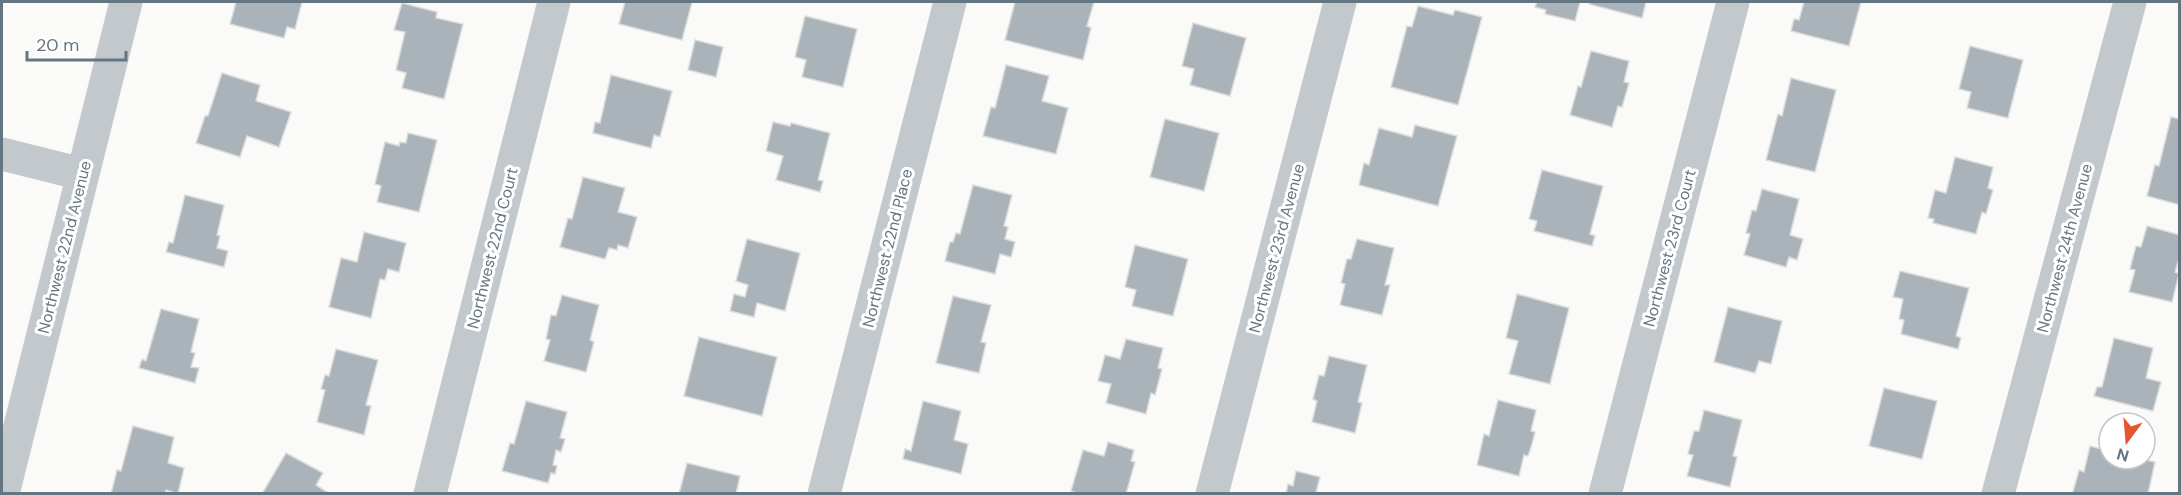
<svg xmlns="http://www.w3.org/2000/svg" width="2181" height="495" viewBox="0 0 2181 495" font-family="'DM Sans',sans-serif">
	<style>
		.building { fill: #aab3b9; stroke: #dcdcda; stroke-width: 1.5 }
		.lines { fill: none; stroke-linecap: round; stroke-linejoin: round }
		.minor { stroke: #c3c8cc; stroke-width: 33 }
		.labels { text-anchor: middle; stroke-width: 6; stroke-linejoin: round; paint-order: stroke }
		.street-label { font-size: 16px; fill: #657683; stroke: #fff }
	</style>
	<rect width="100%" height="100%" fill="#fafaf8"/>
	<!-- building -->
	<g class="building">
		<path d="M 236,2 L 302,2 L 295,29 L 287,27 L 284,38 L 230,24 Z"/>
		<path d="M 625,2 L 692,2 L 682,40 L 619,24 Z"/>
		<path d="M 1015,2 L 1094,2 L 1087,26 L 1091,28 L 1083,60 L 1005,40 Z"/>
		<path d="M 1537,2 L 1580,2 L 1575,21 L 1545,14 L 1546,10 L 1535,7 Z"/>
		<path d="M 1590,2 L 1646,2 L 1642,18 L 1589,4 Z"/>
		<path d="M 1804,2 L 1861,2 L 1849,46 L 1791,31 L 1794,19 L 1799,20 Z"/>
		<path d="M 402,3 L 437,12 L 436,18 L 463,24 L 444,99 L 402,88 L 406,73 L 396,70 L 405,32 L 394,30 Z"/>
		<path d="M 1418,6 L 1453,15 L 1455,10 L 1482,17 L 1458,105 L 1391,87 L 1407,26 L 1412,27 Z"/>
		<path d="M 805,16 L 857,29 L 843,87 L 802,77 L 806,60 L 795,57 Z"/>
		<path d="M 1193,23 L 1246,38 L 1230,96 L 1190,85 L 1194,69 L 1182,66 Z"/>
		<path d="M 695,40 L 723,47 L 716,77 L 688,70 Z"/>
		<path d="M 1970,46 L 2023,60 L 2008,118 L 1967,108 L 1971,92 L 1959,89 Z"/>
		<path d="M 1591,51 L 1629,61 L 1624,82 L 1629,83 L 1622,107 L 1618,106 L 1612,127 L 1570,115 L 1578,86 L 1581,87 Z"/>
		<path d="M 1006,65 L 1049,76 L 1042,101 L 1068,108 L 1056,154 L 983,136 L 991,107 L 995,108 Z"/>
		<path d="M 222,73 L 260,85 L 256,101 L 291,112 L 279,147 L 247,136 L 240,157 L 196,143 L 205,116 L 208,116 Z"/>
		<path d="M 611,75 L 672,91 L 660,137 L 654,135 L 651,148 L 593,133 L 595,122 L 600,123 Z"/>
		<path d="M 1791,78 L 1836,90 L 1815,172 L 1766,160 L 1778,114 L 1782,116 Z"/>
		<path d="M 2171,117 L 2180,119 L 2180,205 L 2147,196 L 2155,165 L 2159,166 Z"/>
		<path d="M 1165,119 L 1219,133 L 1204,191 L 1150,177 Z"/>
		<path d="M 773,122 L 790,126 L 791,123 L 830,133 L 818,180 L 823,181 L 820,192 L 776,180 L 783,156 L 766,151 Z"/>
		<path d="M 1415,125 L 1457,136 L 1438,206 L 1359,185 L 1364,163 L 1369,165 L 1379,128 L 1412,137 Z"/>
		<path d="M 408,133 L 437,140 L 419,212 L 377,202 L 381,186 L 375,184 L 385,142 L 399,146 L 400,142 L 406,143 Z"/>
		<path d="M 1955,157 L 1993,167 L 1988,188 L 1993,190 L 1986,214 L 1982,212 L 1976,234 L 1933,223 L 1934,219 L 1928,218 L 1935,190 L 1946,193 Z"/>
		<path d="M 1542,170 L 1603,186 L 1590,234 L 1595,236 L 1592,246 L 1534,231 L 1537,221 L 1529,219 Z"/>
		<path d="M 583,177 L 625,188 L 618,212 L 637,217 L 628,248 L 618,245 L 617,250 L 609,248 L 605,259 L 560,247 L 568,218 L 572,219 Z"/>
		<path d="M 973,185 L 1012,195 L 1004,226 L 1008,227 L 1005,239 L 1015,242 L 1011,257 L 1000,254 L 995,274 L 945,261 L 950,242 L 953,242 L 956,233 L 960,234 Z"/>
		<path d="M 1762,189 L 1799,199 L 1790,235 L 1803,239 L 1797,260 L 1789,257 L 1786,267 L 1744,255 L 1750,234 L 1746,233 L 1752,210 L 1756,211 Z"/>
		<path d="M 185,195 L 224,205 L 217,235 L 220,236 L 217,248 L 228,251 L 224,267 L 166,252 L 169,242 L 173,243 Z"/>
		<path d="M 2147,226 L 2180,235 L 2180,255 L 2175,272 L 2179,274 L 2172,302 L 2129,292 L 2135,270 L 2130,269 L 2133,257 L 2136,246 L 2141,247 Z"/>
		<path d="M 364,232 L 406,243 L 399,272 L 388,269 L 385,280 L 380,279 L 371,318 L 329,307 L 341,258 L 357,262 Z"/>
		<path d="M 747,239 L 800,253 L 785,311 L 757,303 L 754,317 L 730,311 L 734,294 L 745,297 L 748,285 L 736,281 Z"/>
		<path d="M 1357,239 L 1394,248 L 1385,285 L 1390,285 L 1382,315 L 1340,305 L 1345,284 L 1341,283 L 1347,259 L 1351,259 Z"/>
		<path d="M 1135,245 L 1188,259 L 1173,316 L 1132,306 L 1136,290 L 1125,287 Z"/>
		<path d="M 1900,271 L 1969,288 L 1956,336 L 1961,338 L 1958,349 L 1901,334 L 1904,320 L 1899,319 L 1903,299 L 1893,297 Z"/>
		<path d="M 1517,294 L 1569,308 L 1550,384 L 1509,374 L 1518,341 L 1506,338 Z"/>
		<path d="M 562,295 L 599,305 L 590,340 L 594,342 L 586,372 L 544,361 L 550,340 L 546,339 L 551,315 L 556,316 Z"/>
		<path d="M 953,296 L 991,305 L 981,342 L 986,343 L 979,373 L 936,363 Z"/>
		<path d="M 1728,307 L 1782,321 L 1771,364 L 1759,361 L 1755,373 L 1714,362 Z"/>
		<path d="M 161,309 L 199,319 L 191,352 L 195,353 L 191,367 L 199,368 L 195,383 L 139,368 L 142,359 L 146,361 Z"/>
		<path d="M 699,337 L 777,357 L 762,416 L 684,396 Z"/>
		<path d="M 2114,338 L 2153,348 L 2146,378 L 2161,382 L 2153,411 L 2094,396 L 2097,387 L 2102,387 Z"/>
		<path d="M 1126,339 L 1163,348 L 1158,368 L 1162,369 L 1155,395 L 1151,393 L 1146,414 L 1106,403 L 1111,384 L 1098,381 L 1105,355 L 1120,359 Z"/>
		<path d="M 336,349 L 378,360 L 366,405 L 371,406 L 364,435 L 317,422 L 325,390 L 321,389 L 325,375 L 329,376 Z"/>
		<path d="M 1329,356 L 1367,365 L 1358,402 L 1362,403 L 1355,433 L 1312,422 L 1317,401 L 1313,399 L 1319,375 L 1324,376 Z"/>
		<path d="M 1884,388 L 1937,401 L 1922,459 L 1869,446 Z"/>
		<path d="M 1498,400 L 1536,410 L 1531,431 L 1535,432 L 1532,444 L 1528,456 L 1524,455 L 1519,476 L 1477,465 L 1484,434 L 1489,436 Z"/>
		<path d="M 526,401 L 567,412 L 560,438 L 565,439 L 561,452 L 556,450 L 553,465 L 557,466 L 555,474 L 551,473 L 548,483 L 502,471 L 510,443 L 514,444 Z"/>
		<path d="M 923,401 L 961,411 L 954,440 L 968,444 L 961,474 L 903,459 L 905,449 L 911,451 Z"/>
		<path d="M 1704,410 L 1742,420 L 1733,456 L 1737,457 L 1730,487 L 1687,476 L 1693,455 L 1688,454 L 1694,431 L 1699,431 Z"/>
		<path d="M 133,426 L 174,437 L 168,463 L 184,468 L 178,494 L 166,490 L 165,494 L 111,494 L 117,470 L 121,471 Z"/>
		<path d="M 1108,442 L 1134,450 L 1131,461 L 1135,462 L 1126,494 L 1079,494 L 1071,491 L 1083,450 L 1104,456 Z"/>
		<path d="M 2090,446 L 2109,451 L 2109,459 L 2141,459 L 2155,462 L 2148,494 L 2076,494 L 2073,492 L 2079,470 L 2084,472 Z"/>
		<path d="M 286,453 L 323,473 L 316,485 L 330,494 L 262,494 Z"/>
		<path d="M 687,463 L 740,476 L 736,494 L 679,494 Z"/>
		<path d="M 1296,471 L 1320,477 L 1316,492 L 1323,494 L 1286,494 L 1288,484 L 1293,486 Z"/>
	</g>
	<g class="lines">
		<!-- minor -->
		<g class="minor">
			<path d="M 2,154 L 82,174"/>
			<path d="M 3,494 L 126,2"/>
			<path d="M 430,494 L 554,2"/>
			<path d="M 824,494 L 950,2"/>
			<path d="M 1212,494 L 1340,2"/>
			<path d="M 1605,494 L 1733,2"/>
			<path d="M 1998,494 L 2130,2"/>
		</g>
	</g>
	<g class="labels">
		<!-- street labels -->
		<g class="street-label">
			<text transform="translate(64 247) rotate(-76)" y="6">Northwest 22nd Avenue</text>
			<text transform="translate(492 248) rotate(-76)" y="6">Northwest 22nd Court</text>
			<text transform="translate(887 248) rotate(-76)" y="6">Northwest 22nd Place</text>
			<text transform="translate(1276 248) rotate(-75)" y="6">Northwest 23rd Avenue</text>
			<text transform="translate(1669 248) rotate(-75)" y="6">Northwest 23rd Court</text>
			<text transform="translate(2064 248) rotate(-75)" y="6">Northwest 24th Avenue</text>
		</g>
	</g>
	<!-- border -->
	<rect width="2181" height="495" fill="none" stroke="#657683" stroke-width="6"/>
	<!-- north arrow -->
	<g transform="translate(2127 441) rotate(196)"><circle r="28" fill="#ffffff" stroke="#c1c8cd" stroke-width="1.5"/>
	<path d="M0-4.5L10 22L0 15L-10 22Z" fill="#e4572e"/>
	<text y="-9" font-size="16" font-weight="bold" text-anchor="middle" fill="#657683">N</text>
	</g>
	<!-- scale -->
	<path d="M27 51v9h99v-9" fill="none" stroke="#657683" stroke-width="3"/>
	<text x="36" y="51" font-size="18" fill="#657683" stroke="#ffffff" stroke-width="4.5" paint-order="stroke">20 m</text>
</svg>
